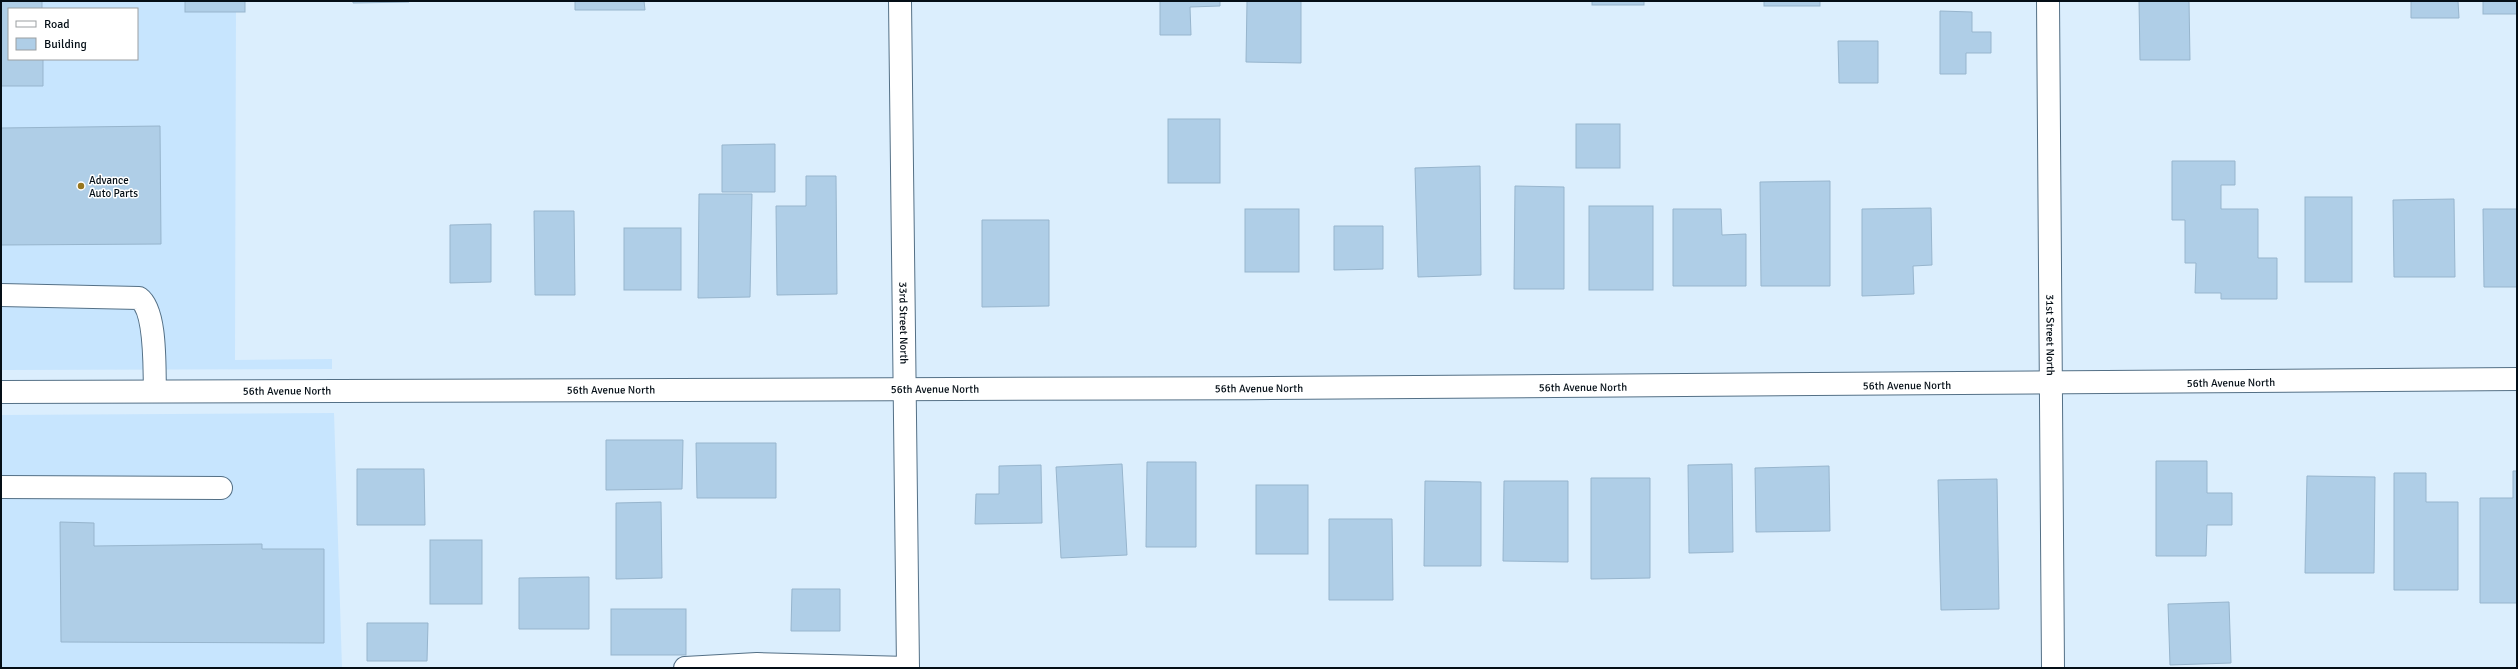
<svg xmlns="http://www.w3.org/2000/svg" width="2518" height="669" viewBox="0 0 2518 669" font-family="Signika,sans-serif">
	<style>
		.built { fill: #c7e5fe; fill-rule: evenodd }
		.building { fill: #afcee7; stroke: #97b5cd }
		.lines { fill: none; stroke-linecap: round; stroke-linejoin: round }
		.minor-casing { stroke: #547086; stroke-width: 24 }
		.minor { stroke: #fff; stroke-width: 22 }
		.poi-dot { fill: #97761f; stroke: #fff; stroke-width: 1.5 }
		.labels { text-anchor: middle; stroke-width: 3; stroke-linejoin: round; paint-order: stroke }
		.poi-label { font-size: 11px; fill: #040e16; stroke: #fff; text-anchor: start }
		.street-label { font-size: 11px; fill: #040e16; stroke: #fff }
	</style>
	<rect width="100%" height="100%" fill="#dbeefd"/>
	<!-- built -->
	<g class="built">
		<path d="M 1,1 L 236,1 L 235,360 L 332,359 L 332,369 L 1,370 ZM 9,9 L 137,9 L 137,59 L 9,59 Z"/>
		<path d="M 334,413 L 342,668 L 1,668 L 1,415 Z"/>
	</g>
	<!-- building -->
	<g class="building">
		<path d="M 1,1 L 42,1 L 42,9 L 9,9 L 9,59 L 43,59 L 43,86 L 1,86 Z"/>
		<rect x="185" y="1" width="60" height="11"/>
		<path d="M 353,1 L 409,1 L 409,2 L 353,3 Z"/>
		<path d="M 575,1 L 644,1 L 645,10 L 575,10 Z"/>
		<path d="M 1160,1 L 1220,1 L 1220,6 L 1190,7 L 1191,35 L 1160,35 Z"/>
		<path d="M 1247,1 L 1301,1 L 1301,63 L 1246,62 Z"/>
		<rect x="1592" y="1" width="52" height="4"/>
		<rect x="1764" y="1" width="56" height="5"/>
		<path d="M 2139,1 L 2189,1 L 2190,60 L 2140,60 Z"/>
		<path d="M 2411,1 L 2458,1 L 2459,18 L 2411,18 Z"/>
		<rect x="2483" y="1" width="34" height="13"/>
		<path d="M 1940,11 L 1972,12 L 1972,32 L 1991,32 L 1991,53 L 1966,53 L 1966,74 L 1940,74 Z"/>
		<path d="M 1838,41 L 1878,41 L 1878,83 L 1839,83 Z"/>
		<rect x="1168" y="119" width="52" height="64"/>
		<rect x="1576" y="124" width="44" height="44"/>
		<path d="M 160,126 L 161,244 L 1,245 L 1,128 Z"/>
		<path d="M 775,144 L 775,192 L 722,192 L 722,145 Z"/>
		<path d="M 2172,161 L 2235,161 L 2235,185 L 2221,185 L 2221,209 L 2258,209 L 2258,258 L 2277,258 L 2277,299 L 2221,299 L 2221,293 L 2195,293 L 2196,263 L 2185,263 L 2185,220 L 2172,220 Z"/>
		<path d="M 1480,166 L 1481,275 L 1418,277 L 1415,168 Z"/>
		<path d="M 806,176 L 836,176 L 837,294 L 777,295 L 776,206 L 806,206 Z"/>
		<path d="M 1830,181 L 1830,286 L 1761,286 L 1760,182 Z"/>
		<path d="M 1515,186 L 1564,187 L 1564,289 L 1514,289 Z"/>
		<path d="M 699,194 L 752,194 L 750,297 L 698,298 Z"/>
		<rect x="2305" y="197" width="47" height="85"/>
		<path d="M 2454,199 L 2455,277 L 2394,277 L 2393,200 Z"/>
		<rect x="1589" y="206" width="64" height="84"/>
		<path d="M 1931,208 L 1932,265 L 1913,266 L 1914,294 L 1862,296 L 1862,209 Z"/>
		<rect x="1245" y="209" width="54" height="63"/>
		<path d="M 1673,209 L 1721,209 L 1722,235 L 1746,234 L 1746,286 L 1673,286 Z"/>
		<path d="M 2483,209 L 2517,209 L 2517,287 L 2484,287 Z"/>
		<path d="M 534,211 L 574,211 L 575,295 L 535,295 Z"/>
		<path d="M 982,220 L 1049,220 L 1049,306 L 982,307 Z"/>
		<path d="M 491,224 L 491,282 L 450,283 L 450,225 Z"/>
		<path d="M 1334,226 L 1383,226 L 1383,269 L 1334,270 Z"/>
		<rect x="624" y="228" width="57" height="62"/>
		<path d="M 606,440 L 683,440 L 682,489 L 606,490 Z"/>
		<path d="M 696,443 L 776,443 L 776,498 L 697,498 Z"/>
		<path d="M 2156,461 L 2207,461 L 2207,493 L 2232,493 L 2232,525 L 2207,525 L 2206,556 L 2156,556 Z"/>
		<path d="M 1147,462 L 1196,462 L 1196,547 L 1146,547 Z"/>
		<path d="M 1122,464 L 1127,555 L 1061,558 L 1056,467 Z"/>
		<path d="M 1732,464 L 1733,552 L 1689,553 L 1688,465 Z"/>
		<path d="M 1041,465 L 1042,523 L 975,524 L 976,494 L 999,494 L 999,466 Z"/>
		<path d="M 1829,466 L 1830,531 L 1756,532 L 1755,468 Z"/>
		<path d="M 357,469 L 424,469 L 425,525 L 357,525 Z"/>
		<path d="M 2513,471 L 2517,471 L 2517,603 L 2480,603 L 2480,498 L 2513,498 Z"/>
		<path d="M 2394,473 L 2426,473 L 2426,502 L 2458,502 L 2458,590 L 2394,590 Z"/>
		<path d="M 2307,476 L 2375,477 L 2374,573 L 2305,573 Z"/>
		<path d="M 1591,478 L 1650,478 L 1650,578 L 1591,579 Z"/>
		<path d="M 1997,479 L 1999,609 L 1941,610 L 1938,480 Z"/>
		<path d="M 1425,481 L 1481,482 L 1481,566 L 1424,566 Z"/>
		<path d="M 1504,481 L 1568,481 L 1568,562 L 1503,561 Z"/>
		<rect x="1256" y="485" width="52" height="69"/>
		<path d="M 661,502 L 662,578 L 616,579 L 616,503 Z"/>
		<path d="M 1329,519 L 1392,519 L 1393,600 L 1329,600 Z"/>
		<path d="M 60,522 L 94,523 L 94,546 L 262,544 L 262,549 L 324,549 L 324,643 L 61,642 Z"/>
		<rect x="430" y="540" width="52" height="64"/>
		<path d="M 589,577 L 589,629 L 519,629 L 519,578 Z"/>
		<path d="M 792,589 L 840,589 L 840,631 L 791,631 Z"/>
		<path d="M 2229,602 L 2231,663 L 2170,665 L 2168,604 Z"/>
		<rect x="611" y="609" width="75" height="46"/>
		<path d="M 367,623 L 428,623 L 427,661 L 367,661 Z"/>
	</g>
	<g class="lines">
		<!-- minor casing -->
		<g class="minor-casing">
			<g id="minor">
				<path id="s1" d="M 900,1 L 908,668"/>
				<path id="s2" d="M 2048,1 L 2053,668"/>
				<path d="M 1,295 L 139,298 C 157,311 154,369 155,391"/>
				<path id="s3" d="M 1,392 C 840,387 1678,391 2517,379"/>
				<path d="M 1,487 L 221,488"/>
				<path d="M 685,668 L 757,664 L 908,668"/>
			</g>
		</g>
		<!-- minor -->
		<use href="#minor" class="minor"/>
	</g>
	<!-- markers -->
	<circle class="poi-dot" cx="81" cy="186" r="4"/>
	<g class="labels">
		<!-- poi labels -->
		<g class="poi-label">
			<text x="89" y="184">Advance<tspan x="89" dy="13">Auto Parts</tspan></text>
		</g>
		<!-- street labels -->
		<g class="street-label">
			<text dy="4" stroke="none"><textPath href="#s1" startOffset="322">33rd Street North</textPath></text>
			<text dy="4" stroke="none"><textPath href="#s2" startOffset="334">31st Street North</textPath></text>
			<text dy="4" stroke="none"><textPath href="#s3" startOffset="2230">56th Avenue North</textPath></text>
			<text dy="4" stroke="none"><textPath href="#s3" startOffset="1582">56th Avenue North</textPath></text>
			<text dy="4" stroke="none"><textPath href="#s3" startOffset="1906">56th Avenue North</textPath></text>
			<text dy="4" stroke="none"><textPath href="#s3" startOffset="1258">56th Avenue North</textPath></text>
			<text dy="4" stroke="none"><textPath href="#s3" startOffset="934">56th Avenue North</textPath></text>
			<text dy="4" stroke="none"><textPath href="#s3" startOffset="610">56th Avenue North</textPath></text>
			<text dy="4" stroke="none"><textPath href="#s3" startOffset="286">56th Avenue North</textPath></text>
		</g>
	</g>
	<!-- border -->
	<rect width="2518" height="669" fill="none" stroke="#040e16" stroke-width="4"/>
	<!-- legend -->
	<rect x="8" y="8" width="130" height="52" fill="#ffffff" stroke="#9b9fa2"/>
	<rect x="16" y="21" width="20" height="6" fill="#ffffff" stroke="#9b9fa2"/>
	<text x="44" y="28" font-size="12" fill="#040e16">Road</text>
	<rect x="16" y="38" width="20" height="12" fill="#afcee7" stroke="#9b9fa2"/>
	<text x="44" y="48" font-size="12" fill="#040e16">Building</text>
</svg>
